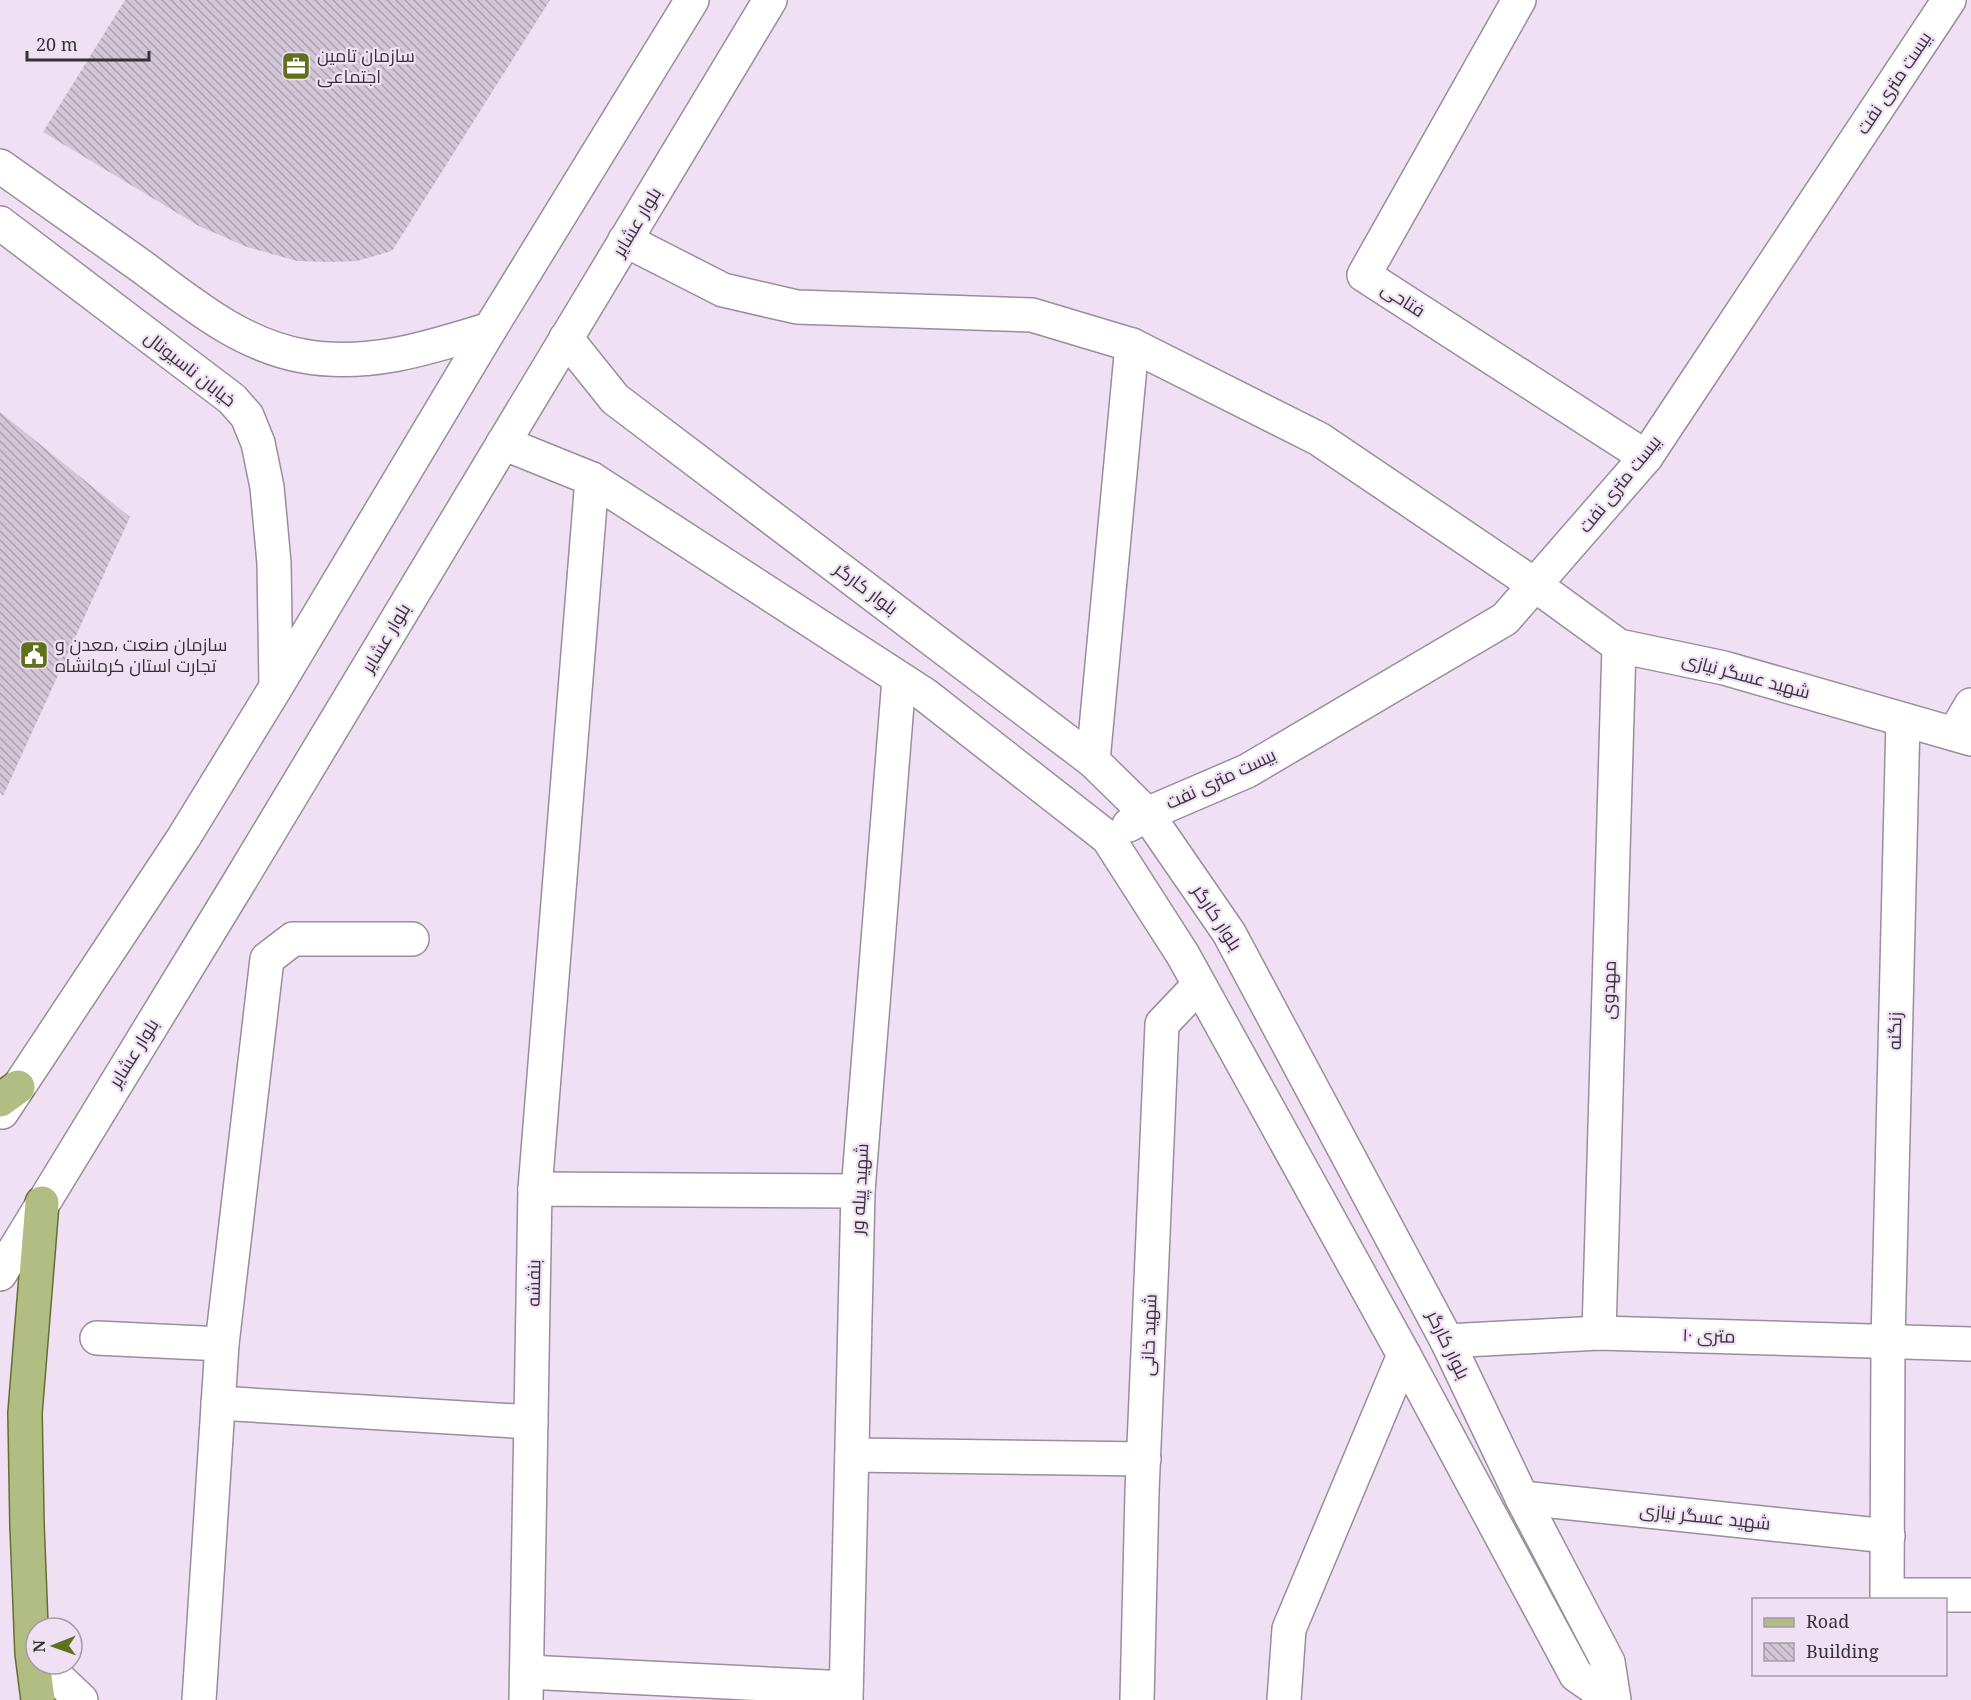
<svg xmlns="http://www.w3.org/2000/svg" width="1971" height="1700" viewBox="0 0 1971 1700" font-family="'Noto Serif',Cairo,serif">
	<style>
		.building { fill: url(#building-back-hatch) }
		.lines { fill: none; stroke-linecap: round; stroke-linejoin: round }
		.street-casing { stroke: #9a8d9d; stroke-width: 36 }
		.secondary-casing { stroke: #9a8d9d; stroke-width: 36 }
		.primary-casing { stroke: #656f34; stroke-width: 36 }
		.street { stroke: #fff; stroke-width: 33 }
		.secondary { stroke: #fff; stroke-width: 33 }
		.primary { stroke: #b2bd84; stroke-width: 33 }
		.labels { text-anchor: middle; stroke-width: 4.5; stroke-linejoin: round; paint-order: stroke }
		.poi-label { font-size: 18px; fill: #363138; stroke: #efe1f3; text-anchor: start }
		.street-label { font-size: 18px; fill: #363138; stroke: #efe1f3 }
	</style>
	<defs>
		<pattern id="building-back-hatch" width="6" height="6" patternUnits="userSpaceOnUse" patternTransform="scale(1.5)"><rect width="6" height="6" fill="#d3c6d7"/><path d="M-1 5l2 2M0 0l6 6M5-1l2 2" fill="none" stroke="#aca1af"/></pattern>
	</defs>
	<rect width="100%" height="100%" fill="#efe1f3"/>
	<!-- building -->
	<g class="building">
		<path d="M 125,0 L 550,0 L 392,251 L 357,261 L 331,262 L 297,261 L 247,247 L 199,226 L 43,132 Z"/>
		<path d="M 0,412 L 130,517 L 3,796 L 0,792 Z"/>
	</g>
	<g class="lines">
		<!-- street casing -->
		<g class="street-casing">
			<g id="street">
				<path d="M 1519,0 L 1364,275 L 1646,457"/>
				<path d="M 625,240 L 723,290 L 797,307 L 1032,315 L 1132,345 L 1319,439 L 1535,585 L 1619,646 L 1724,668 L 1971,739"/>
				<path d="M 1903,720 L 1888,1341 L 1887,1595 L 1971,1595"/>
				<path d="M 1954,734 L 1971,705"/>
				<path d="M 1093,761 L 1132,345"/>
				<path d="M 535,1189 L 592,479"/>
				<path d="M 1599,1333 L 1619,646"/>
				<path d="M 97,1338 L 222,1344"/>
				<path d="M 1447,1341 L 1599,1333 L 1971,1344"/>
				<path d="M 218,1403 L 531,1422"/>
				<path d="M 852,1455 L 1144,1459"/>
				<path d="M 1522,1498 L 1888,1536"/>
				<path d="M 43,1664 L 81,1700"/>
				<path d="M 527,1672 L 846,1688"/>
				<path d="M 199,1700 L 222,1344 L 267,959 L 293,939 L 412,939"/>
				<path d="M 526,1700 L 535,1189 L 858,1191"/>
				<path d="M 846,1700 L 858,1191 L 899,679"/>
				<path d="M 1137,1700 L 1142,1492 L 1162,1024 L 1199,985"/>
				<path d="M 1284,1700 L 1289,1629 L 1404,1355"/>
			</g>
		</g>
		<!-- secondary casing -->
		<g class="secondary-casing">
			<g id="secondary">
				<path d="M 0,166 C 47,199 94,233 141,266 C 190,302 240,345 303,356 C 367,368 429,348 490,329"/>
				<path d="M 0,223 L 232,399 L 247,416 L 258,443 L 267,487 L 274,563 L 276,685"/>
				<path d="M 566,338 L 615,399 L 1093,761 L 1147,814 L 1229,933 L 1447,1341 L 1522,1498 L 1608,1662 L 1614,1700"/>
				<path d="M 503,443 L 592,479 L 924,694 L 1108,838 L 1183,955 L 1404,1355 L 1576,1675 L 1612,1700"/>
				<path d="M 1129,825 L 1147,814 L 1247,771 L 1505,619 L 1646,457 L 1949,0"/>
				<path d="M 2,1112 L 184,837 L 276,687 L 490,329 L 692,0"/>
				<path d="M 0,1274 L 238,884 L 770,0"/>
			</g>
		</g>
		<!-- primary casing -->
		<g class="primary-casing">
			<g id="primary">
				<path d="M 0,1100 L 18,1087"/>
				<path d="M 38,1700 L 32,1653 L 27,1525 L 25,1413 L 42,1203"/>
			</g>
		</g>
		<!-- street -->
		<use href="#street" class="street"/>
		<!-- secondary -->
		<use href="#secondary" class="secondary"/>
		<!-- primary -->
		<use href="#primary" class="primary"/>
	</g>
	<!-- icons -->
	<defs>
		<g id="office-square" transform="scale(1.5)"><rect x="-9" y="-9" width="18" height="18" rx="4" fill="#60701c" stroke="#efe1f3"/><path d="M-6-3h4V-5.5h4V-3h4V5H-6ZM-1-4.5V-3h2v-1.5ZM-6 0V1H6V0Z" fill="#fff"/></g>
		<g id="civic-square" transform="scale(1.5)"><rect x="-9" y="-9" width="18" height="18" rx="4" fill="#60701c" stroke="#efe1f3"/><path d="M-.6-6.5H3V-4.5H.6V-3L4-1V1h2V6H-6V1h2V-1L-.6-3ZM-1.2 2.5V6h2.4V2.5Z" fill="#fff"/></g>
	</defs>
	<g fill-rule="evenodd">
		<use href="#office-square" x="296" y="66"/>
		<use href="#civic-square" x="34" y="655"/>
	</g>
	<g class="labels">
		<!-- poi labels -->
		<g class="poi-label">
			<text x="317" y="62">سازمان تامین<tspan x="317" dy="21">اجتماعی</tspan></text>
			<text x="55" y="651">سازمان صنعت ،معدن و<tspan x="55" dy="21">تجارت استان کرمانشاه</tspan></text>
		</g>
		<!-- street labels -->
		<g class="street-label">
			<text transform="translate(1894 83) rotate(-56)" y="6">بیست متری نفت</text>
			<text transform="translate(637 222) rotate(-59)" y="6">بلوار عشایر</text>
			<text transform="translate(1403 300) rotate(33)" y="6">فتاحی</text>
			<text transform="translate(190 369) rotate(38)" y="6">خیابان ناسیونال</text>
			<text transform="translate(1620 484) rotate(-51)" y="6">بیست متری نفت</text>
			<text transform="translate(866 589) rotate(37)" y="6">بلوار کارگر</text>
			<text transform="translate(386 638) rotate(-59)" y="6">بلوار عشایر</text>
			<text transform="translate(1746 676) rotate(15)" y="6">شهید عسگر نیازی</text>
			<text transform="translate(1221 779) rotate(-25)" y="6">بیست متری نفت</text>
			<text transform="translate(1217 918) rotate(57)" y="6">بلوار کارگر</text>
			<text transform="translate(1609 990) rotate(-88)" y="6">مهدوی</text>
			<text transform="translate(1895 1031) rotate(-89)" y="6">زنگنه</text>
			<text transform="translate(134 1053) rotate(-58)" y="6">بلوار عشایر</text>
			<text transform="translate(860 1189) rotate(-87)" y="6">شهید پیله ور</text>
			<text transform="translate(534 1283) rotate(-89)" y="6">بنفشه</text>
			<text transform="translate(1149 1335) rotate(-88)" y="6">شهید خانی</text>
			<text transform="translate(1709 1336) rotate(2)" y="6">۱۰ متری</text>
			<text transform="translate(1448 1345) rotate(64)" y="6">بلوار کارگر</text>
			<text transform="translate(1705 1517) rotate(6)" y="6">شهید عسگر نیازی</text>
		</g>
	</g>
	<!-- legend -->
	<rect x="1752" y="1598" width="195" height="78" fill="#efe1f3" stroke="#a59ba8" stroke-width="1.5"/>
	<rect x="1764" y="1618" width="30" height="9" fill="#b2bd84" stroke="#a59ba8" stroke-width="1.5"/>
	<text x="1806" y="1628" font-size="18" fill="#363138">Road</text>
	<rect x="1764" y="1643" width="30" height="18" fill="url(#building-back-hatch)" stroke="#a59ba8" stroke-width="1.5"/>
	<text x="1806" y="1658" font-size="18" fill="#363138">Building</text>
	<!-- north arrow -->
	<g transform="translate(54 1646) rotate(269)"><circle r="28" fill="#efe1f3" stroke="#a59ba8" stroke-width="1.5"/>
	<path d="M0-4.5L10 22L0 15L-10 22Z" fill="#60701c"/>
	<text y="-9" font-size="16" font-weight="bold" text-anchor="middle" fill="#363138">N</text>
	</g>
	<!-- scale -->
	<path d="M27 51v9h122v-9" fill="none" stroke="#363138" stroke-width="3"/>
	<text x="36" y="51" font-size="18" fill="#363138" stroke="#efe1f3" stroke-width="4.5" paint-order="stroke">20 m</text>
</svg>
